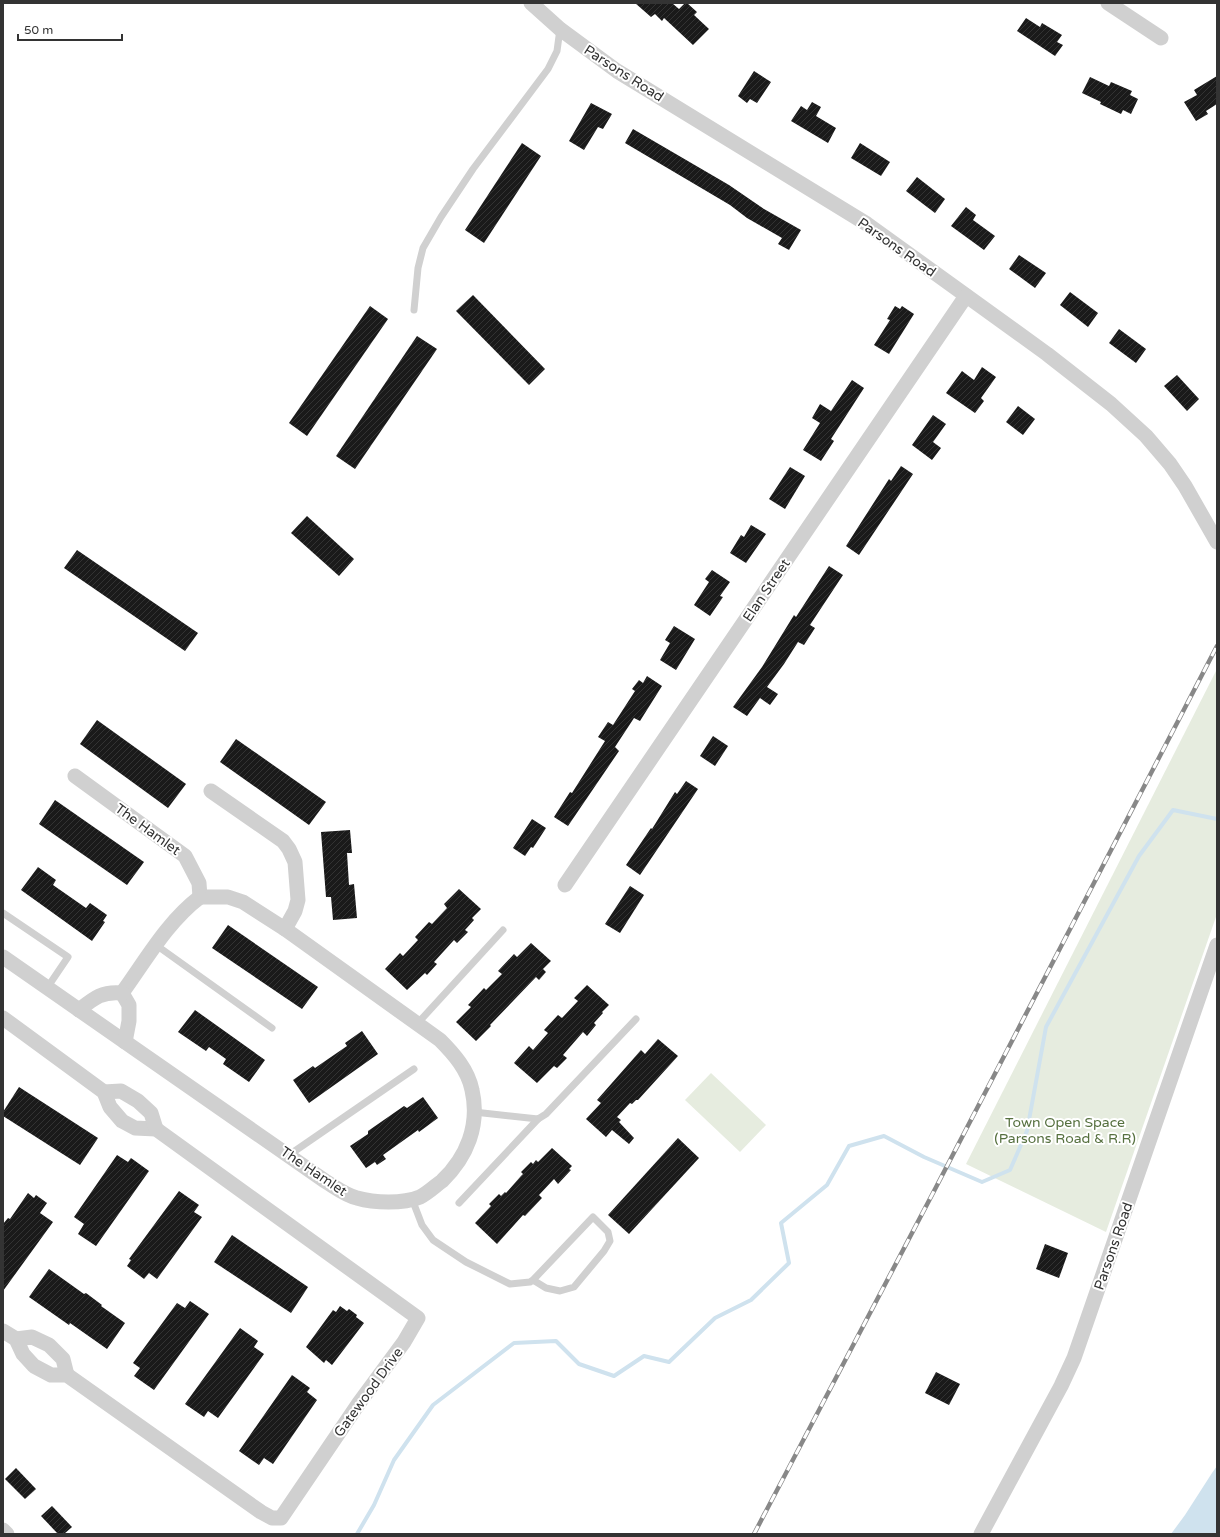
<svg xmlns="http://www.w3.org/2000/svg" width="1220" height="1537" viewBox="0 0 1220 1537" font-family="'Varela Round',sans-serif">
	<style>
		.green { fill: #e6ecdf }
		.water { fill: #cfe2ee }
		.lines { fill: none; stroke-linecap: round; stroke-linejoin: round }
		.stream { stroke: #cfe2ee; stroke-width: 4 }
		.building { fill: url(#building-hatch) }
		.service { stroke: #d0d0d0; stroke-width: 7 }
		.minor { stroke: #d0d0d0; stroke-width: 15 }
		.rail-casing { stroke: #888; stroke-width: 4.5 }
		.rail { stroke: #fff; stroke-width: 3; stroke-dasharray: 9; stroke-linecap: butt }
		.labels { text-anchor: middle; stroke-width: 4; stroke-linejoin: round; paint-order: stroke }
		.street-label { font-size: 14px; fill: #333; stroke: #fff }
		.park-label { font-size: 14px; fill: #56703f; stroke: #fff }
	</style>
	<defs>
		<pattern id="building-hatch" width="6" height="6" patternUnits="userSpaceOnUse"><rect width="6" height="6" fill="#1a1a1a"/><path d="M-1 1l2-2M0 6l6-6M5 7l2-2" fill="none" stroke="#333"/></pattern>
	</defs>
	<rect width="100%" height="100%" fill="#fff"/>
	<!-- green -->
	<g class="green">
		<path d="M 1217,669 L 1217,914 L 1106,1232 L 966,1164 Z"/>
		<path d="M 711,1073 L 766,1125 L 740,1152 L 685,1100 Z"/>
	</g>
	<!-- water -->
	<path class="water" d="M 1217,1466 L 1217,1534 L 1171,1534 L 1185,1515 L 1212,1473 Z"/>
	<g class="lines">
		<!-- stream -->
		<path class="stream" d="M 357,1534 L 374,1505 L 394,1460 L 433,1405 L 514,1343 L 556,1341 L 579,1364 L 614,1376 L 644,1356 L 669,1362 L 715,1318 L 751,1300 L 789,1263 L 781,1223 L 827,1185 L 849,1146 L 884,1136 L 924,1157 L 982,1182 L 1010,1170 L 1027,1131 L 1046,1027 L 1139,856 L 1173,810 L 1217,819"/>
	</g>
	<!-- building -->
	<g class="building">
		<path d="M 635,3 L 672,3 L 679,9 L 685,3 L 687,3 L 697,12 L 694,15 L 709,29 L 693,45 L 664,18 L 662,21 L 655,14 L 651,17 Z"/>
		<path d="M 1026,18 L 1040,27 L 1042,23 L 1062,35 L 1057,42 L 1063,45 L 1055,56 L 1017,31 Z"/>
		<path d="M 754,71 L 771,82 L 757,103 L 750,99 L 747,103 L 738,96 Z"/>
		<path d="M 1217,76 L 1217,104 L 1206,111 L 1208,114 L 1196,121 L 1184,102 L 1197,95 L 1194,90 Z"/>
		<path d="M 1090,77 L 1109,86 L 1111,82 L 1132,91 L 1130,95 L 1138,99 L 1131,114 L 1123,110 L 1121,114 L 1100,104 L 1101,102 L 1082,93 Z"/>
		<path d="M 812,102 L 821,107 L 816,116 L 836,128 L 828,143 L 791,121 L 801,106 L 807,110 Z"/>
		<path d="M 591,103 L 612,114 L 603,129 L 598,127 L 584,150 L 569,141 Z"/>
		<path d="M 633,129 L 729,185 L 764,209 L 801,230 L 789,250 L 778,244 L 782,238 L 747,218 L 730,205 L 625,143 Z"/>
		<path d="M 522,143 L 541,156 L 484,243 L 465,230 Z"/>
		<path d="M 860,143 L 890,162 L 881,176 L 851,158 Z"/>
		<path d="M 917,177 L 945,199 L 935,213 L 906,191 Z"/>
		<path d="M 966,207 L 976,215 L 973,220 L 995,236 L 984,250 L 951,226 Z"/>
		<path d="M 1019,255 L 1046,273 L 1035,288 L 1009,269 Z"/>
		<path d="M 1070,292 L 1098,313 L 1088,327 L 1060,305 Z"/>
		<path d="M 473,295 L 545,369 L 529,385 L 456,311 Z"/>
		<path d="M 370,306 L 388,319 L 307,436 L 289,423 Z"/>
		<path d="M 895,306 L 900,309 L 902,306 L 914,314 L 889,354 L 874,345 L 890,320 L 887,319 Z"/>
		<path d="M 1119,329 L 1146,349 L 1136,363 L 1109,343 Z"/>
		<path d="M 417,336 L 437,349 L 355,469 L 336,456 Z"/>
		<path d="M 982,367 L 996,377 L 981,398 L 984,401 L 975,413 L 946,393 L 962,371 L 974,380 Z"/>
		<path d="M 1177,375 L 1199,399 L 1187,411 L 1164,386 Z"/>
		<path d="M 852,380 L 864,388 L 831,439 L 834,441 L 821,461 L 803,450 L 820,423 L 812,418 L 820,404 L 831,411 Z"/>
		<path d="M 1018,406 L 1035,419 L 1023,435 L 1006,422 Z"/>
		<path d="M 933,415 L 946,424 L 933,442 L 941,448 L 932,460 L 912,445 Z"/>
		<path d="M 901,466 L 913,474 L 859,555 L 846,546 L 889,479 L 891,481 Z"/>
		<path d="M 790,467 L 805,476 L 785,509 L 769,499 Z"/>
		<path d="M 307,516 L 354,559 L 339,576 L 291,533 Z"/>
		<path d="M 751,525 L 766,534 L 746,563 L 730,553 L 741,535 L 744,537 Z"/>
		<path d="M 77,550 L 198,633 L 185,651 L 64,568 Z"/>
		<path d="M 829,566 L 843,575 L 810,625 L 815,628 L 804,645 L 798,642 L 784,664 L 767,687 L 778,694 L 770,705 L 760,698 L 747,716 L 733,707 L 762,667 L 794,615 L 796,617 Z"/>
		<path d="M 712,570 L 730,582 L 720,596 L 723,597 L 710,616 L 694,605 L 709,582 L 705,579 Z"/>
		<path d="M 674,626 L 695,639 L 676,670 L 660,660 L 670,643 L 665,640 Z"/>
		<path d="M 647,676 L 662,686 L 640,721 L 634,718 L 615,747 L 619,751 L 568,826 L 554,817 L 570,792 L 572,793 L 605,741 L 598,737 L 608,722 L 613,725 L 635,691 L 632,689 L 639,680 L 643,683 Z"/>
		<path d="M 97,720 L 186,784 L 168,808 L 80,744 Z"/>
		<path d="M 713,736 L 728,746 L 715,766 L 700,756 Z"/>
		<path d="M 236,739 L 326,802 L 309,825 L 220,762 Z"/>
		<path d="M 686,781 L 698,789 L 640,875 L 626,865 L 651,828 L 652,829 L 675,792 L 677,794 Z"/>
		<path d="M 55,800 L 144,862 L 127,885 L 39,824 Z"/>
		<path d="M 532,819 L 546,828 L 533,848 L 531,847 L 525,856 L 513,848 Z"/>
		<path d="M 350,830 L 352,853 L 347,853 L 349,885 L 354,884 L 357,918 L 333,920 L 331,897 L 326,897 L 321,832 Z"/>
		<path d="M 38,867 L 56,880 L 53,885 L 86,908 L 90,903 L 107,915 L 103,921 L 105,922 L 92,941 L 21,890 Z"/>
		<path d="M 630,886 L 644,895 L 620,933 L 605,924 Z"/>
		<path d="M 459,889 L 481,909 L 472,918 L 474,920 L 465,930 L 468,932 L 457,943 L 454,940 L 434,962 L 437,964 L 427,975 L 425,973 L 407,990 L 385,969 L 400,953 L 403,956 L 418,940 L 415,937 L 429,922 L 432,924 L 447,908 L 444,904 Z"/>
		<path d="M 228,925 L 318,987 L 302,1009 L 212,948 Z"/>
		<path d="M 531,943 L 551,961 L 543,969 L 546,972 L 539,980 L 536,977 L 490,1025 L 491,1026 L 476,1041 L 456,1022 L 471,1007 L 468,1005 L 484,988 L 486,990 L 502,974 L 498,971 L 514,954 L 517,957 Z"/>
		<path d="M 587,985 L 609,1005 L 602,1012 L 603,1013 L 594,1023 L 596,1025 L 587,1036 L 583,1032 L 563,1055 L 567,1058 L 557,1068 L 554,1066 L 537,1083 L 514,1063 L 529,1046 L 533,1050 L 548,1033 L 544,1030 L 558,1015 L 562,1018 L 578,1001 L 574,998 Z"/>
		<path d="M 195,1010 L 265,1060 L 249,1082 L 223,1064 L 226,1059 L 209,1047 L 206,1051 L 178,1032 Z"/>
		<path d="M 362,1031 L 378,1054 L 309,1103 L 293,1080 L 313,1066 L 315,1068 L 347,1046 L 345,1043 Z"/>
		<path d="M 658,1039 L 678,1056 L 638,1100 L 636,1100 L 632,1104 L 630,1103 L 617,1117 L 621,1120 L 619,1122 L 634,1138 L 629,1144 L 612,1130 L 606,1137 L 586,1119 L 601,1103 L 597,1100 L 641,1050 L 645,1054 Z"/>
		<path d="M 19,1087 L 98,1138 L 80,1165 L 3,1116 L 3,1112 Z"/>
		<path d="M 423,1097 L 438,1118 L 419,1132 L 418,1130 L 383,1155 L 386,1159 L 377,1165 L 375,1162 L 366,1168 L 350,1146 L 368,1134 L 368,1131 L 404,1106 L 407,1108 Z"/>
		<path d="M 678,1138 L 699,1158 L 629,1234 L 608,1215 Z"/>
		<path d="M 552,1148 L 572,1166 L 569,1169 L 571,1170 L 558,1184 L 554,1179 L 539,1195 L 542,1198 L 525,1216 L 523,1215 L 497,1244 L 475,1223 L 491,1206 L 489,1204 L 499,1194 L 501,1196 L 505,1192 L 506,1193 L 521,1176 L 523,1174 L 521,1172 L 531,1162 L 533,1164 L 536,1160 L 538,1162 Z"/>
		<path d="M 117,1155 L 128,1162 L 131,1158 L 149,1171 L 96,1246 L 78,1234 L 84,1224 L 74,1217 Z"/>
		<path d="M 179,1191 L 199,1205 L 194,1212 L 202,1217 L 157,1279 L 149,1273 L 144,1279 L 127,1266 L 131,1260 L 129,1259 Z"/>
		<path d="M 28,1193 L 34,1198 L 36,1195 L 47,1203 L 40,1213 L 53,1222 L 3,1291 L 3,1224 L 8,1218 L 10,1219 Z"/>
		<path d="M 232,1235 L 308,1287 L 291,1313 L 214,1262 Z"/>
		<path d="M 1045,1244 L 1068,1253 L 1059,1278 L 1036,1269 Z"/>
		<path d="M 49,1269 L 84,1294 L 86,1293 L 102,1305 L 101,1306 L 125,1323 L 107,1349 L 70,1323 L 69,1325 L 29,1297 Z"/>
		<path d="M 190,1301 L 209,1314 L 154,1390 L 134,1376 L 140,1368 L 133,1363 L 177,1303 L 185,1308 Z"/>
		<path d="M 340,1306 L 347,1311 L 349,1309 L 357,1315 L 356,1317 L 364,1323 L 332,1365 L 326,1360 L 324,1363 L 306,1347 L 333,1310 L 336,1312 Z"/>
		<path d="M 240,1328 L 258,1341 L 254,1347 L 264,1354 L 218,1418 L 208,1411 L 204,1417 L 185,1404 Z"/>
		<path d="M 936,1372 L 960,1384 L 949,1405 L 925,1393 Z"/>
		<path d="M 292,1375 L 310,1388 L 307,1392 L 317,1400 L 273,1464 L 264,1458 L 259,1465 L 239,1451 Z"/>
		<path d="M 16,1468 L 36,1489 L 25,1499 L 5,1479 Z"/>
		<path d="M 52,1506 L 72,1527 L 64,1534 L 58,1534 L 41,1516 Z"/>
	</g>
	<g class="lines">
		<!-- service -->
		<g class="service">
			<path d="M 414,310 L 418,268 L 423,248 L 441,217 L 473,169 L 548,69 L 557,51 L 560,29"/>
			<path d="M 3,913 L 68,957 L 47,988"/>
			<path d="M 156,945 L 272,1028"/>
			<path d="M 417,1024 L 503,930"/>
			<path d="M 474,1112 L 538,1119 L 546,1114 L 636,1019"/>
			<path d="M 289,1155 L 414,1069"/>
			<path d="M 412,1199 L 422,1225 L 433,1240 L 466,1262 L 510,1284 L 530,1282 L 533,1280 L 593,1217 L 608,1232 L 610,1241 L 604,1251 L 574,1287 L 560,1291 L 546,1288 L 533,1280"/>
			<path d="M 459,1203 L 538,1119"/>
		</g>
		<!-- minor -->
		<g class="minor">
			<path d="M 531,3 L 560,29 L 617,71 L 867,224 L 1047,354 L 1111,404 L 1146,436 L 1170,464 L 1185,486 L 1217,542"/>
			<path d="M 1108,3 L 1161,38"/>
			<path d="M 211,791 L 283,841 L 289,849 L 295,862 L 298,900 L 295,911 L 285,929"/>
			<path d="M 565,885 L 966,296"/>
			<path d="M 3,957 L 325,1181 C 335,1187 345,1195 357,1198 C 374,1203 403,1204 420,1197 C 428,1193 435,1186 442,1181 C 467,1157 480,1125 472,1090 C 468,1070 454,1054 440,1040 L 285,929 L 243,902 L 228,897 L 200,897 L 199,883 L 185,856 L 75,776"/>
			<path d="M 122,993 C 146,960 167,922 200,897"/>
			<path d="M 122,993 L 129,1005 L 129,1021 L 125,1042"/>
			<path d="M 79,1010 C 94,998 102,991 122,993"/>
			<path d="M 3,1018 L 104,1092 L 110,1107 L 122,1121 L 135,1128 L 156,1129 L 418,1318 L 404,1342 L 359,1403 L 281,1518 L 272,1518 L 261,1512 L 67,1375 L 51,1375 L 34,1366 L 23,1354 L 16,1339 L 3,1331"/>
			<path d="M 104,1092 L 121,1091 L 138,1101 L 151,1113 L 156,1129"/>
			<path d="M 16,1339 L 32,1337 L 49,1345 L 63,1359 L 67,1375"/>
			<path d="M 3,1530 L 7,1534"/>
			<path d="M 981,1534 L 1061,1386 L 1074,1358 L 1217,945"/>
		</g>
		<!-- rail casing -->
		<g class="rail-casing">
			<path id="rail" d="M 754,1534 L 933,1193 L 1217,646"/>
		</g>
		<!-- rail -->
		<use href="#rail" class="rail"/>
	</g>
	<g class="labels">
		<!-- street labels -->
		<g class="street-label">
			<text transform="translate(624 73) rotate(33)" y="5">Parsons Road</text>
			<text transform="translate(897 247) rotate(35)" y="5">Parsons Road</text>
			<text transform="translate(766 590) rotate(-56)" y="5">Elan Street</text>
			<text transform="translate(148 829) rotate(36)" y="5">The Hamlet</text>
			<text transform="translate(314 1171) rotate(34)" y="5">The Hamlet</text>
			<text transform="translate(1113 1246) rotate(-71)" y="5">Parsons Road</text>
			<text transform="translate(368 1392) rotate(-54)" y="5">Gatewood Drive</text>
		</g>
		<!-- park labels -->
		<g class="park-label">
			<text x="1065" y="1127">Town Open Space<tspan x="1065" dy="16">(Parsons Road &amp; R.R)</tspan></text>
		</g>
	</g>
	<!-- border -->
	<rect width="1220" height="1537" fill="none" stroke="#333333" stroke-width="8"/>
	<!-- scale -->
	<path d="M18 34v6h104v-6" fill="none" stroke="#333333" stroke-width="2"/>
	<text x="24" y="34" font-size="12" fill="#333333" stroke="#ffffff" stroke-width="3" paint-order="stroke">50 m</text>
</svg>
